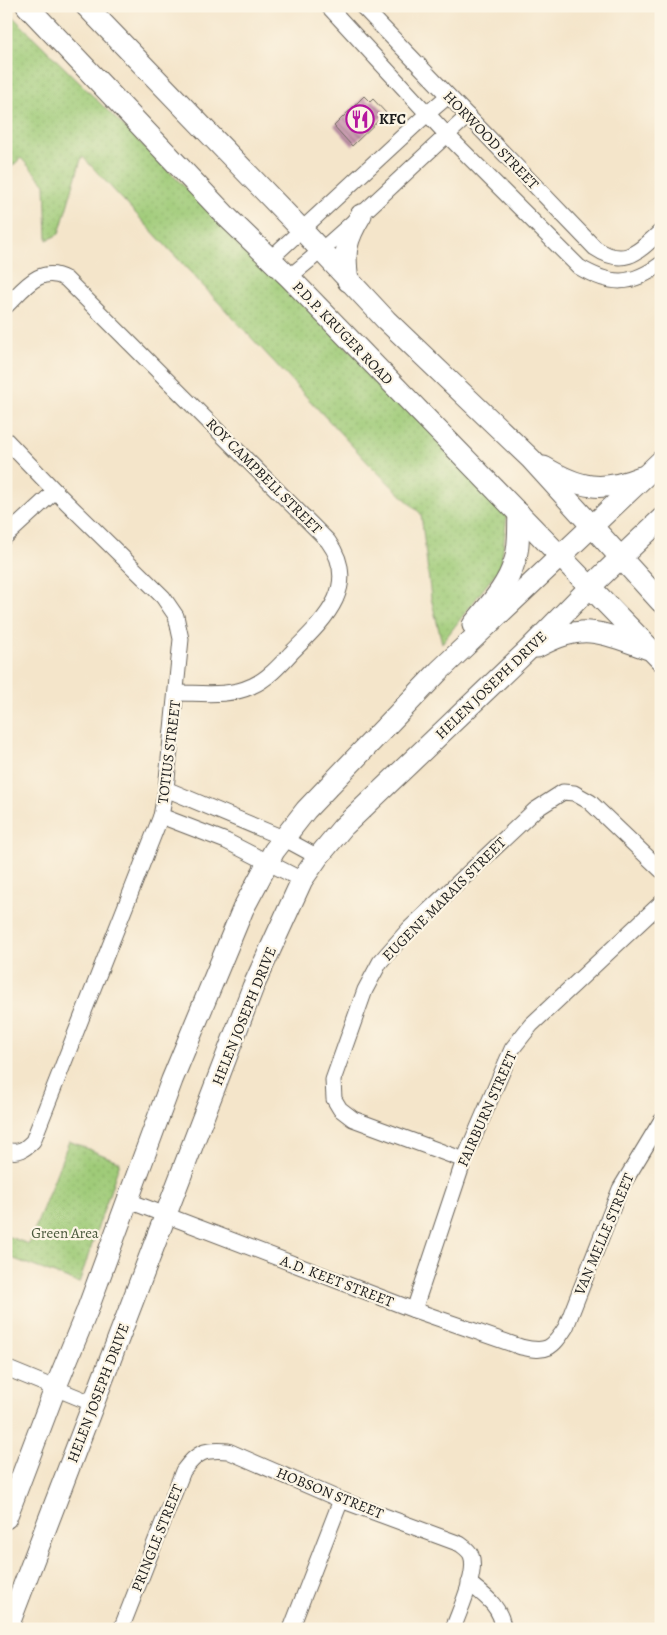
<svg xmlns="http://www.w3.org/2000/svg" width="667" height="1635" viewBox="0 0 667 1635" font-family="Alegreya,serif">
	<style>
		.park { fill: url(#park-dots); stroke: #5e744a }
		.building { fill: url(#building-back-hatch) }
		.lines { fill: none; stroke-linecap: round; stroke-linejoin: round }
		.street-casing { stroke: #686259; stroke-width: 17 }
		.secondary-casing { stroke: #686259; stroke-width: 23 }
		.street { stroke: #fff; stroke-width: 15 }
		.secondary { stroke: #fff; stroke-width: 21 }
		.labels { text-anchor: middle; stroke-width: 4.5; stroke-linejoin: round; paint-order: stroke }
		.poi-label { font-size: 15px; font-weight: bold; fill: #1c1c1c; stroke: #fcf5e5; text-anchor: start }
		.street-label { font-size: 15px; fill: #1c1c1c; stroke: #fcf5e5 }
		.park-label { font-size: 15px; fill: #4a593c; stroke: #fcf5e5 }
	</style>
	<defs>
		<pattern id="park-dots" width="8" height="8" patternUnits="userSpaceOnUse" patternTransform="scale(1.25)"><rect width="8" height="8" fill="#9fcb78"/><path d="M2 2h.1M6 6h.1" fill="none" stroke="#88ae67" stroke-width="1.8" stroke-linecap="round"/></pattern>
		<pattern id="building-back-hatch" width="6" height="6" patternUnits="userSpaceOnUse" patternTransform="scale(1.25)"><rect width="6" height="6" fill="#c899af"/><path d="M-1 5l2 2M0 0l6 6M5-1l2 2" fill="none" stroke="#a27c8e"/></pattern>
	</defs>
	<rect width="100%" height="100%" fill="#fcf5e5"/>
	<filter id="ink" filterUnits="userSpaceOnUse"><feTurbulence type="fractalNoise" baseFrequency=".02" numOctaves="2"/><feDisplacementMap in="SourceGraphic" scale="10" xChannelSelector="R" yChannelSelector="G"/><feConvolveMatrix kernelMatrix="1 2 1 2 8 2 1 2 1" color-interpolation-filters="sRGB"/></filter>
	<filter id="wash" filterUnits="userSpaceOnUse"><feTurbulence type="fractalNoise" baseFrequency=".0096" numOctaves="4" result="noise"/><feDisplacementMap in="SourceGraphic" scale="20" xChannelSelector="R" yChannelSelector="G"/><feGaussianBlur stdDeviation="1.12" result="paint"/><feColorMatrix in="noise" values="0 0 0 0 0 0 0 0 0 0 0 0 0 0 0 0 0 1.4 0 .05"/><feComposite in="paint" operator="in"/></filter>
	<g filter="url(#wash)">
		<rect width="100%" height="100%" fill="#f4e5ca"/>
		<!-- park -->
		<g class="park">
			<path d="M 6,10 L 508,507 L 501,566 L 442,643 L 431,598 L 421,514 L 371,466 L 82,156 L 59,234 L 47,240 L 45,184 L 21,158 L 6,172 Z"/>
			<path d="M 69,1141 L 120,1162 L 79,1283 L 6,1256 L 6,1236 L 29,1244 Z"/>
		</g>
		<g id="blocks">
			<!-- building -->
			<path class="building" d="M 364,96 L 370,102 L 373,99 L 386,113 L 352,146 L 334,126 Z"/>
		</g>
	</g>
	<g filter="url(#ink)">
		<use href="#blocks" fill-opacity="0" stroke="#686259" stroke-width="1"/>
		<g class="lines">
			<!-- street casing -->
			<g class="street-casing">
				<g id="street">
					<path d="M 328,6 L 447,135 L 579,267 C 611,286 631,286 661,264"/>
					<path d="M 362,6 L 595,248 C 625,268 638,252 661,231"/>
					<path d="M 270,259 L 427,114 L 448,96"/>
					<path d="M 289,277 C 352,227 408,169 468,116"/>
					<path d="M 6,306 C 24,289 40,264 66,279 L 328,541 C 361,586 324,620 293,651 C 281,664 268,679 252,686 C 229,697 202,693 177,693"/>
					<path d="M 6,440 L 55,491 L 163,597 L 176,616 L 181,639 L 166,789 L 161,816 L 33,1141 C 25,1149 19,1154 6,1150"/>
					<path d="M 6,536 L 55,491"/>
					<path d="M 166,789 L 283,838 L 318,857"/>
					<path d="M 161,816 L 226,841 L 302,880"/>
					<path d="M 464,1160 L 353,1119 L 340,1109 L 334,1099 L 333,1080 L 365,990 L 380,962 L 409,929 L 535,810 L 563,792 L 574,793 L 590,802 L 661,870"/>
					<path d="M 129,1201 L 414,1310 L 521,1347 C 547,1353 552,1349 566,1327 L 620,1189 L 661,1121"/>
					<path d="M 414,1310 L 464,1160 L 512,1049 L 531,1025 L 661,903"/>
					<path d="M 6,1368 L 94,1404"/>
					<path d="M 469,1583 C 484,1595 502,1607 503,1629"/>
					<path d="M 121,1629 L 183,1471 C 197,1452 204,1449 228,1451 L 341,1500 L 460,1544 C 464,1547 469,1550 471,1555 C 478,1573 459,1611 453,1629"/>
					<path d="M 291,1629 L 341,1500"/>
				</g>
			</g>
			<!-- secondary casing -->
			<g class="secondary-casing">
				<g id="secondary">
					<path d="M 27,6 L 227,217 L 289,277 L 661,660"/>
					<path d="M 86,6 L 302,230 L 386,320 L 531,459 L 661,602"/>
					<path d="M 348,281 C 344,251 345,242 361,215"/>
					<path d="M 544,467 C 579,488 602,493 641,477"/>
					<path d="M 473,625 C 488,606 507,587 514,563 C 520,548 518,529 519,513"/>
					<path d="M 537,647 C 551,640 565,633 581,632 C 601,630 630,643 649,649"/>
					<path d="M 6,1518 L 55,1389 L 87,1311 L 172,1080 L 243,909 L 274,851 L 306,810 L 439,671 L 661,461"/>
					<path d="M 7,1629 L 253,987 L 302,880 L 318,857 L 343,827 L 527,651 L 590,587 L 661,519"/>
				</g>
			</g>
			<!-- street -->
			<use href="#street" class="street"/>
			<!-- secondary -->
			<use href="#secondary" class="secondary"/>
		</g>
	</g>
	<!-- icons -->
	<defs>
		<g id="restaurant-ring" transform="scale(1.4375)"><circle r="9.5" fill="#fcf5e5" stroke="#b5179e" stroke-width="1.5"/><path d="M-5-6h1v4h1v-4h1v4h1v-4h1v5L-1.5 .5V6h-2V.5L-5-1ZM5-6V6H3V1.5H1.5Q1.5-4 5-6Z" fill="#b5179e"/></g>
	</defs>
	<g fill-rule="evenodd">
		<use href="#restaurant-ring" x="360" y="119"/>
	</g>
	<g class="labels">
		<!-- poi labels -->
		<g class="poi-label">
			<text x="379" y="124">KFC</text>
		</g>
		<!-- street labels -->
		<g class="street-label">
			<text transform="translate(491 140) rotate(46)" y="5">HORWOOD STREET</text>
			<text transform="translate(343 333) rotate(46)" y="5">P.D.P. KRUGER ROAD</text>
			<text transform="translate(264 476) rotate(45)" y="5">ROY CAMPBELL STREET</text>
			<text transform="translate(491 685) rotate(-44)" y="5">HELEN JOSEPH DRIVE</text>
			<text transform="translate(169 752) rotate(-83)" y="5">TOTIUS STREET</text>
			<text transform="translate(444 899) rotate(-45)" y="5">EUGENE MARAIS STREET</text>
			<text transform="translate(244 1016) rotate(-68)" y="5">HELEN JOSEPH DRIVE</text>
			<text transform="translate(487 1109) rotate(-66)" y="5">FAIRBURN STREET</text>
			<text transform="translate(604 1234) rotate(-67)" y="5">VAN MELLE STREET</text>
			<text transform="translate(337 1281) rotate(21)" y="5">A.D. KEET STREET</text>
			<text transform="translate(98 1393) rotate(-69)" y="5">HELEN JOSEPH DRIVE</text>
			<text transform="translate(330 1493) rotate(22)" y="5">HOBSON STREET</text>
			<text transform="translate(157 1538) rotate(-68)" y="5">PRINGLE STREET</text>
		</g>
		<!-- park labels -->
		<g class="park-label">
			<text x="65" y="1238">Green Area</text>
		</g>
	</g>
	<!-- margin -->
	<rect width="667" height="1635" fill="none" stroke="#fcf5e5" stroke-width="25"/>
</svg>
